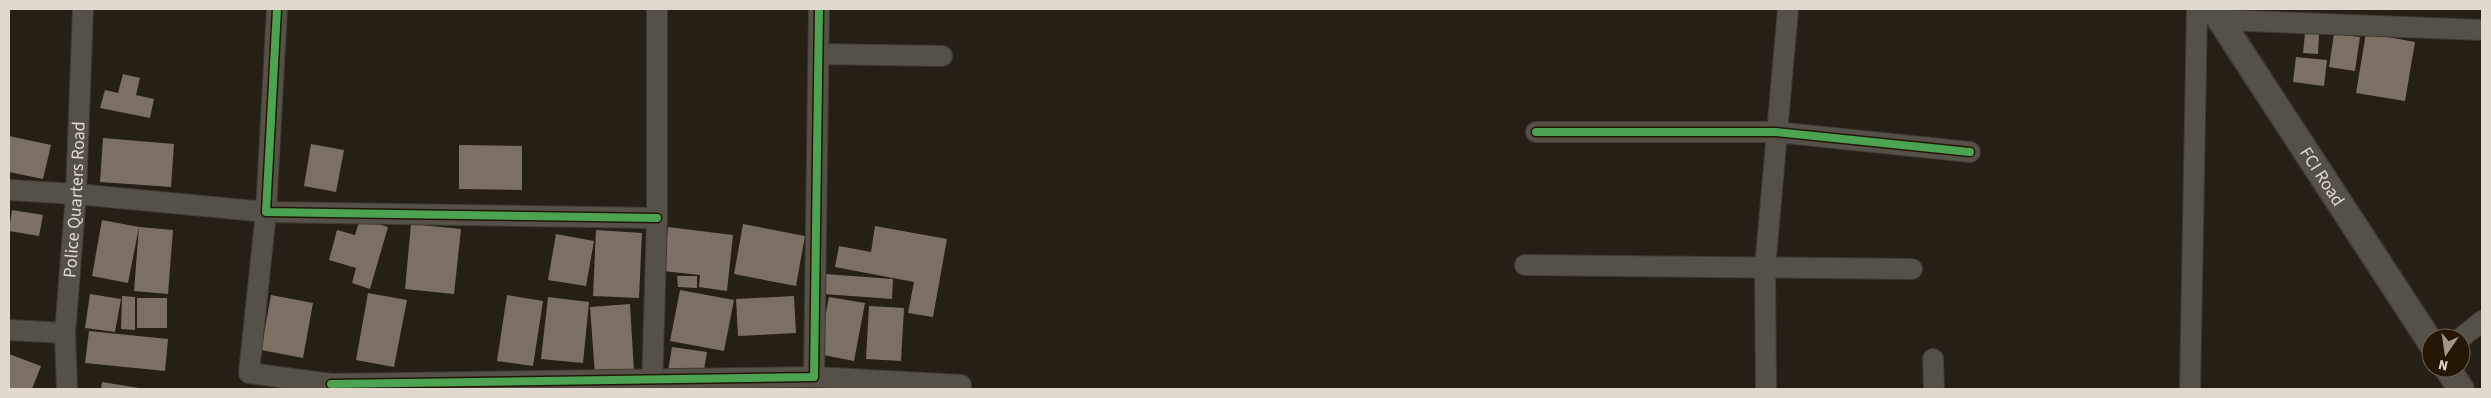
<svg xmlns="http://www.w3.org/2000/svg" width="2491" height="398" viewBox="0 0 2491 398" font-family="'Source Sans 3',sans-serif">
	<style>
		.building { fill: #7b7063 }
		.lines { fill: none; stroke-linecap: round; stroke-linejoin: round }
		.minor-casing { stroke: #413b34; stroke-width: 22 }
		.tertiary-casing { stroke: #413b34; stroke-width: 28 }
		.minor { stroke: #555048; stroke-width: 20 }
		.tertiary { stroke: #555048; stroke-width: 25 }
		.cycleway-casing { stroke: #231605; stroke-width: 11 }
		.cycleway { stroke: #4ca352; stroke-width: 8 }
		.labels { text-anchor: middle; stroke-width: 5; stroke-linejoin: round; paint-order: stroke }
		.street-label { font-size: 18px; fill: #e2d9ce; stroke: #231605 }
	</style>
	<rect width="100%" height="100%" fill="#261f15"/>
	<!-- building -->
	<g class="building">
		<path d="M 2305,33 L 2319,34 L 2318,54 L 2303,53 Z"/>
		<path d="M 2366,33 L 2415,42 L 2405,101 L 2356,93 Z"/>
		<path d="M 2334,34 L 2360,37 L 2355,71 L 2329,67 Z"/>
		<path d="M 2296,57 L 2327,60 L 2324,86 L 2293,82 Z"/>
		<path d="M 123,74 L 140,78 L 136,95 L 154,99 L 150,118 L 100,108 L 105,90 L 118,93 Z"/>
		<path d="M 9,136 L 51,145 L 43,179 L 9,172 Z"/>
		<path d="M 103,138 L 174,144 L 171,187 L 100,182 Z"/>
		<path d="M 311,144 L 344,150 L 336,192 L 304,186 Z"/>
		<path d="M 459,145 L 522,146 L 522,190 L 459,189 Z"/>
		<path d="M 12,210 L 43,215 L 39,236 L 9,231 Z"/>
		<path d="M 360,219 L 388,227 L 370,289 L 352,283 L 356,268 L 329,260 L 337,230 L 355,235 Z"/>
		<path d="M 102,220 L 139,227 L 128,283 L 92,276 Z"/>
		<path d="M 411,224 L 461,229 L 454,294 L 405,289 Z"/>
		<path d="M 743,224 L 805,236 L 796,286 L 734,274 Z"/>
		<path d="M 875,226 L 947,239 L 933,317 L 908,313 L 914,282 L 835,267 L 839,246 L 871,252 Z"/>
		<path d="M 139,227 L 173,230 L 168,294 L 134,291 Z"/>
		<path d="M 668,227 L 733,235 L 727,291 L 699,287 L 700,275 L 663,271 Z"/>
		<path d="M 596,230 L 642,233 L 639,298 L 593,296 Z"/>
		<path d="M 556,234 L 594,241 L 586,286 L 548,280 Z"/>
		<path d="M 825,274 L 893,279 L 892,299 L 824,294 Z"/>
		<path d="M 677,276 L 697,276 L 697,288 L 678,287 Z"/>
		<path d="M 680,290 L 734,300 L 724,351 L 670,341 Z"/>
		<path d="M 368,293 L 407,300 L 394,367 L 356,360 Z"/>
		<path d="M 90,294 L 121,299 L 115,332 L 85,328 Z"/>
		<path d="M 271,295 L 313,303 L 303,358 L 261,350 Z"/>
		<path d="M 507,295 L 543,301 L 533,366 L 497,361 Z"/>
		<path d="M 122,296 L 135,297 L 135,330 L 121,329 Z"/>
		<path d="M 794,296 L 796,333 L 738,336 L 736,299 Z"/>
		<path d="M 548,297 L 589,302 L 583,363 L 541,359 Z"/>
		<path d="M 829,297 L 865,303 L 854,361 L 818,354 Z"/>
		<rect x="137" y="298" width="30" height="30"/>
		<path d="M 630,304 L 634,372 L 595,375 L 590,307 Z"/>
		<path d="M 869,306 L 904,308 L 901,361 L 866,359 Z"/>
		<path d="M 89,331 L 168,339 L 165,371 L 85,363 Z"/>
		<path d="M 672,347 L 707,352 L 703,376 L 668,371 Z"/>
		<path d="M 9,354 L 41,366 L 32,389 L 9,389 Z"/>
		<path d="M 102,382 L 139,388 L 139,389 L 101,389 Z"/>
		<path d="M 766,382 L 807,387 L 807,389 L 765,389 Z"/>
	</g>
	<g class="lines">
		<!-- minor casing -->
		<g class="minor-casing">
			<g id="minor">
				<path d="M 277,9 L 266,212 L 657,218"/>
				<path d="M 2221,20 L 2482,30"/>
				<path d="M 819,54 L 942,56"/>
				<path d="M 1536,132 L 1776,132 L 1970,152"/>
				<path d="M 9,190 L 76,194 L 266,212 L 249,373 L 331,384 L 331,389"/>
				<path d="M 1525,265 L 1912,269"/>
				<path id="s1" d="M 9,330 L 65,333 L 76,194 L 83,9"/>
				<path d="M 65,333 L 67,389"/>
				<path d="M 2461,338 L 2482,321"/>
				<path d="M 1933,359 L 1934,389"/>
				<path d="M 814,377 L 961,385"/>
				<path d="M 331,384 L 814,377 L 819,9"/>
				<path d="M 652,389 L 657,218 L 657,9"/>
				<path d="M 1766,389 L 1765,268 L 1788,9"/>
				<path d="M 2190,389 L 2197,9"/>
			</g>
		</g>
		<!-- tertiary casing -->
		<g class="tertiary-casing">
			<g id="tertiary">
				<path id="s2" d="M 2213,9 L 2431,343"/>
				<path d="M 2447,368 L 2461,389"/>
			</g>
		</g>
		<!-- minor -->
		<use href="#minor" class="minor"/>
		<!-- tertiary -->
		<use href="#tertiary" class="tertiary"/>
		<!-- cycleway casing -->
		<g class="cycleway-casing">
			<g id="cycleway">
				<path d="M 277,9 L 266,212 L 657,218"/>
				<path d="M 1536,132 L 1776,132 L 1970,152"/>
				<path d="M 331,384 L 814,377 L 819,9"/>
			</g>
		</g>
		<!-- cycleway -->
		<use href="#cycleway" class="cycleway"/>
	</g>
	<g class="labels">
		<!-- street labels -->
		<g class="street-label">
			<text dy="6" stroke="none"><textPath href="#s2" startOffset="200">FCI Road</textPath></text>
			<text dy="6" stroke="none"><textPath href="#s1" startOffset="190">Police Quarters Road</textPath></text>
		</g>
	</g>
	<!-- border -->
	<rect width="2491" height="398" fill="none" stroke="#e2d9ce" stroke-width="20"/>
	<!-- north arrow -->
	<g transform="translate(2446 353) rotate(193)"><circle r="24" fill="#231605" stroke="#6f6455"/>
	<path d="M0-4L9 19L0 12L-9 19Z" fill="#a0988d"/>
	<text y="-8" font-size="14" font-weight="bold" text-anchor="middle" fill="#e2d9ce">N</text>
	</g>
</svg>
